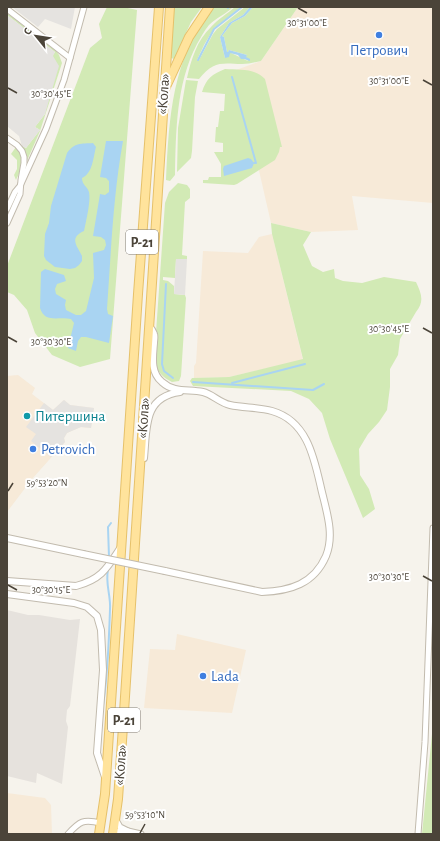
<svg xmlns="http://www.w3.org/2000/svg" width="440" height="841" viewBox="0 0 440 841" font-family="'Alegreya Sans',sans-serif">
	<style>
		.commercial { fill: #f7ead8 }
		.industrial { fill: #e6e2dd }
		.green { fill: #d2eab5 }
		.parking { fill: #e5e3e0 }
		.water { fill: #a9d4f2 }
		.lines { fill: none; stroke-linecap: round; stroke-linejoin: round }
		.stream { stroke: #a9d4f2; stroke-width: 2 }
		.minor-casing { stroke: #c2bbae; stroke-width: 7 }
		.tertiary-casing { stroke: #c2bbae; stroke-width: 8 }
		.primary-casing { stroke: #e6c16a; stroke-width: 10 }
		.minor { stroke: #fff; stroke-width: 5 }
		.tertiary { stroke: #fff; stroke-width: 6 }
		.primary { stroke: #ffe39c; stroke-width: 8 }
		.tertiary-bridge-casing { stroke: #c2bbae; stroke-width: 8; stroke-linecap: butt }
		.tertiary-bridge { stroke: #fff; stroke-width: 6 }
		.ticks { fill: none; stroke: #4b4439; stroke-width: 1.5 }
		.shop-dot { fill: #3f7fe0; stroke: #fff; stroke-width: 1.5 }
		.culture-dot { fill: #0f9aa8; stroke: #fff; stroke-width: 1.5 }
		.labels { text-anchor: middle; stroke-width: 4; stroke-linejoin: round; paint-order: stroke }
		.shield { fill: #fff; stroke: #817c74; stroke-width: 1 }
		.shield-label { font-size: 14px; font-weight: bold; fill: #4b4439 }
		.shop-label { font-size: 15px; fill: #366cbe; stroke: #fff; text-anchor: start }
		.street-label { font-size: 15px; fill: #4b4439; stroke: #fff }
		.culture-label { font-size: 15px; fill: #0d838f; stroke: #fff; text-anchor: start }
		.ticks-label { font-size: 10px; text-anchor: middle; fill: #4b4439; stroke: #fff; stroke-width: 4; stroke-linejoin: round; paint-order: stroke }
	</style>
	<rect width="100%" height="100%" fill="#f6f3ec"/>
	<!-- commercial -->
	<g class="commercial">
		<path d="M 298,7 L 433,7 L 433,203 L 352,196 L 358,230 L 311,232 L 271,223 L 236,70 L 261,61 Z"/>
		<path d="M 272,234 L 303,360 L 229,377 L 194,378 L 194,366 L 196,363 L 203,251 L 248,253 L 259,237 Z"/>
		<path d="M 18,375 L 35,388 L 32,394 L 53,410 L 64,400 L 70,405 L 94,408 L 91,428 L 81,427 L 67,433 L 64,438 L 65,442 L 32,479 L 7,512 L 7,376 Z"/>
		<path d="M 177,634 L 246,650 L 232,713 L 144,708 L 150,649 L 175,650 Z"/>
		<path d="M 7,793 L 45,798 L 51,805 L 52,834 L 7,834 Z"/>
	</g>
	<!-- industrial -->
	<path class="industrial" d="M 7,610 L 28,615 L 39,615 L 70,620 L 80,619 L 70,706 L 67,710 L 66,721 L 68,727 L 62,784 L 37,773 L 36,783 L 7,776 Z"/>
	<!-- green -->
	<g class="green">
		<path d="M 107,7 L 123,7 L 137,10 L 110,359 L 80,367 L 52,355 L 35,333 L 27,310 L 14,295 L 7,292 L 7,266 L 90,48 L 102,38 L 99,24 Z"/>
		<path d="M 174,7 L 202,7 L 191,22 L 174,59 L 171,58 Z"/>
		<path d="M 213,7 L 233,7 C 226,14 216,18 209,25 C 204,31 201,37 197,44 C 176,84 176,131 175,175 L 170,181 L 166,180 C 169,117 172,58 213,7 Z"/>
		<path d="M 235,7 L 241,7 L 214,28 L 204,45 L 197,60 L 199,60 L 213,34 L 217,29 L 245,7 L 250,7 L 243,15 L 229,23 L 220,37 L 225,58 L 229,52 L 248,61 L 245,57 L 247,55 L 229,50 L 228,53 L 227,52 L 224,37 L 222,36 L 232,23 L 245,16 L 253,7 L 298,7 L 261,61 C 255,62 248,64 242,64 C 221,63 213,61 199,79 L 187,78 C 191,60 197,40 211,27 C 218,19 227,14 235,7 Z"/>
		<path d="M 7,13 L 56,51 L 59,55 L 62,63 L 40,131 L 26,163 L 27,157 L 22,146 L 26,148 L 40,130 L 35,127 L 45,114 L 52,56 L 55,52 L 7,15 Z"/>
		<path d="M 225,69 C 239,70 255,68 265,79 L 282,147 L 280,147 L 279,152 L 275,160 L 237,184 L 234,185 L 203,183 L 203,180 L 208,180 L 209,177 L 221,177 L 221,164 L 214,152 L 223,152 L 223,143 L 215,142 L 216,127 L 218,127 L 220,111 L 224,111 L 225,94 L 202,92 C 206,79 212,74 225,69 Z"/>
		<path d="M 186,80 L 198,81 L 195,97 L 192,151 L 191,158 L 177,172 L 178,128 Z"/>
		<path d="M 16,147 C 26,159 22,168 16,180 L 14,175 L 17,169 L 17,160 L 11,154 Z"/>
		<path d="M 178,183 L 187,185 L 190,189 L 190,198 L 185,202 L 182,255 L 187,256 L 187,259 L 176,259 L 175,278 L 163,277 L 163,280 L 168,281 L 174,286 L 174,294 L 185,295 L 186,298 L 181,376 L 179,381 L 172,382 C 155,373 155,365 155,347 L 165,203 L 169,192 Z"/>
		<path d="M 271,223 L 311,232 L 303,245 L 312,266 L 323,272 L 334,269 L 335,278 L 343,281 L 362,283 L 384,277 L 416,282 C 421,293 425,301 416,312 L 400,339 L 398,355 L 390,369 L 390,387 L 387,410 L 379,422 L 368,434 L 359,449 L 360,475 L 369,489 L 375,509 L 363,518 L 330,439 L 322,413 L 309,399 L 291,391 L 193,386 L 190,381 L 192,378 L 229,377 L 303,359 L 272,234 Z"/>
		<path d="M 433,695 L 433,834 L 422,834 L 432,734 Z"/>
	</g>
	<!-- parking -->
	<g class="parking">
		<path d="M 12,7 L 75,7 L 71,29 L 45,19 L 38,27 Z"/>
		<path d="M 7,15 L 55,52 L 53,56 L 59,66 L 45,114 L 35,127 L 40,130 L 26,148 L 22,146 L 19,136 L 7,126 Z"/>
		<path d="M 176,259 L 187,259 L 185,295 L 174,294 Z"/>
		<path d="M 64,400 L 70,405 L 94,408 L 91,428 L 81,427 L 67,433 L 64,438 L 65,442 L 51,457 L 31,441 L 36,434 L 26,427 L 44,403 L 53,410 Z"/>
	</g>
	<!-- water -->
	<g class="water">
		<path d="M 250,7 L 253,7 L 245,16 L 232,23 L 222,36 L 224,37 L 227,52 L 228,52 L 229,50 L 247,55 L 246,57 L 250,59 L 250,61 L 244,59 L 241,59 L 238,55 L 230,53 L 229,57 L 225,58 L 220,37 L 229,23 L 243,15 Z"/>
		<path d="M 106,141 L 123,141 C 113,196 111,253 107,309 L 108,314 L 113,316 L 109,343 L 86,337 L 81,337 L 78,341 L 76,351 L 68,348 L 74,323 L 71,319 C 59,316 45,324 40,308 L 41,272 L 45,269 L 64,275 L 66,281 L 57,284 L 55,289 L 56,294 L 66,300 L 65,305 L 66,310 L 76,315 L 81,315 L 86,311 L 94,278 L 93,253 L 104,250 L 106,245 L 105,240 L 101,237 L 93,236 L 100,194 L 105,195 L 109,192 L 109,181 L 106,178 L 100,177 Z"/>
		<path d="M 93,143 L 96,147 C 93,158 93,173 82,178 C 82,185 87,186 89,192 C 91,201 86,221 84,231 C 68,238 78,247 82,256 L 82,261 L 79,265 L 75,268 L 70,269 L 55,267 L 46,260 L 44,256 L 45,234 L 49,223 L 51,206 L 67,153 C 75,142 81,144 93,143 Z"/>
		<path d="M 248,158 L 251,159 L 254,163 L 252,168 L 224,176 L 223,169 L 224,166 Z"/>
	</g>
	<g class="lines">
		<!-- stream -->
		<g class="stream">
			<path d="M 227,7 L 228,8"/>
			<path d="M 198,60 L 214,29 L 242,7"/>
			<path d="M 232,77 L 256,163 L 254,163"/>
			<path d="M 166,284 L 162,364 L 164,371 L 173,378"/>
			<path d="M 193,382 L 313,390 L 324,384"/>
			<path d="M 232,383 L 305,364"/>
			<path d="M 109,557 L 108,527 L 111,523"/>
			<path d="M 103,705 C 108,673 109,641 110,609 C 111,596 105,583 108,570"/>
		</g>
		<!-- minor casing -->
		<g class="minor-casing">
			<g id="minor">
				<path d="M 7,9 L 70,58"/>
				<path d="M 7,138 L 17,145 L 22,151 L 24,157 L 24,163 L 21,180 L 20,194 L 7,223"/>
				<path d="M 7,209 L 15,192 L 20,186 L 46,129 L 64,80 L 84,7"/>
				<path d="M 128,831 L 141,834"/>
				<path d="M 68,834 C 80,821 83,819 101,823"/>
				<path d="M 115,834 L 119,831 L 128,831 L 120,827 L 116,820"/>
				<path d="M 418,834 L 425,742 L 433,528"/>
			</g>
		</g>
		<!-- tertiary casing -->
		<g class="tertiary-casing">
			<g id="tertiary">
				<path d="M 149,326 C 151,328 153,331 154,334 C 155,336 154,340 154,343 C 153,356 150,372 162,382 C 174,393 188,389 203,392 C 212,394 220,403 230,405 C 244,408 258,407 272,411 C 307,421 314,457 321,488 C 326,510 335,534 326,556 C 314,584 290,591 262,592 L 165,571"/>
				<path d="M 144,458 C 147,428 143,397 180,392"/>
				<path d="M 7,538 L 83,554"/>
				<path d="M 7,581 L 76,586 C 102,579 107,568 121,547"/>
				<path d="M 7,594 L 74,603 L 87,607 L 97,616 L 101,630 L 103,670 L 97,753 L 105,777"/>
			</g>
		</g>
		<!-- primary casing -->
		<g class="primary-casing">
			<g id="primary">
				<path d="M 165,89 L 189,37 L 209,7"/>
				<path d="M 99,834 L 105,794 L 138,294 L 159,7"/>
				<path d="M 113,834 L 118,799 L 124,712 L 170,7"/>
			</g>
		</g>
		<!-- minor -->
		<use href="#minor" class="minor"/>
		<!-- tertiary -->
		<use href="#tertiary" class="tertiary"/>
		<!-- primary -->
		<use href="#primary" class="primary"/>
		<!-- tertiary-bridge casing -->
		<g class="tertiary-bridge-casing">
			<path id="tertiary-bridge" d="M 83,554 L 165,571"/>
		</g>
		<!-- tertiary-bridge -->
		<use href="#tertiary-bridge" class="tertiary-bridge"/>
	</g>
	<!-- ticks -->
	<path class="ticks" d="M 298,8 L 307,13M 423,80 L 432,85M 8,88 L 17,93M 423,328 L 432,333M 8,337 L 17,342M 8,491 L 13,483M 423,576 L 432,581M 8,585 L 17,590M 140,833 L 145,824"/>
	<!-- markers -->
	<g class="shop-dot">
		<circle cx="379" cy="35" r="4"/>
		<circle cx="33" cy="449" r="4"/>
		<circle cx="203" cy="676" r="4"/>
	</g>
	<circle class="culture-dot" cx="27" cy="416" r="4"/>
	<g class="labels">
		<!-- shield labels -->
		<g class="shield">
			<rect x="126" y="230" width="32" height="24" rx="3"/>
			<rect x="108" y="708" width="32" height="24" rx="3"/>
		</g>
		<g class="shield-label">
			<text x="142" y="247">Р-21</text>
			<text x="124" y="725">Р-21</text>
		</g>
		<!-- shop labels -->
		<g class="shop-label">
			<text x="379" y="55" text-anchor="middle">Петрович</text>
			<text x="41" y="454">Petrovich</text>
			<text x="211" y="681">Lada</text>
		</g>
		<!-- street labels -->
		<g class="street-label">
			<text transform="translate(163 94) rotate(-86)" y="5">«Кола»</text>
			<text transform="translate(143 418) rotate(-86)" y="5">«Кола»</text>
			<text transform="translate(120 765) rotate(-86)" y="5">«Кола»</text>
		</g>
		<!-- culture labels -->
		<g class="culture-label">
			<text x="35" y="421">Питершина</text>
		</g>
	</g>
	<g class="ticks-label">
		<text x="307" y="26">30°31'00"E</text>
		<text x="389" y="84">30°31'00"E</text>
		<text x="51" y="97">30°30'45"E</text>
		<text x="389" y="332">30°30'45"E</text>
		<text x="51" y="345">30°30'30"E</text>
		<text x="47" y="486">59°53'20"N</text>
		<text x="389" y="580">30°30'30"E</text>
		<text x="51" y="593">30°30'15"E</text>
		<text x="145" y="818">59°53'10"N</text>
	</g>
	<!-- border -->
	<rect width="440" height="841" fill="none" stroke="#4b4439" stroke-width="16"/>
	<!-- north arrow -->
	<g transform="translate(36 36) rotate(300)" stroke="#ffffff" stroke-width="3" paint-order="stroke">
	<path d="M0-3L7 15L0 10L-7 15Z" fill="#4b4439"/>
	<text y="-6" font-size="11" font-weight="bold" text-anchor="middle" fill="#4b4439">С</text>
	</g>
</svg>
